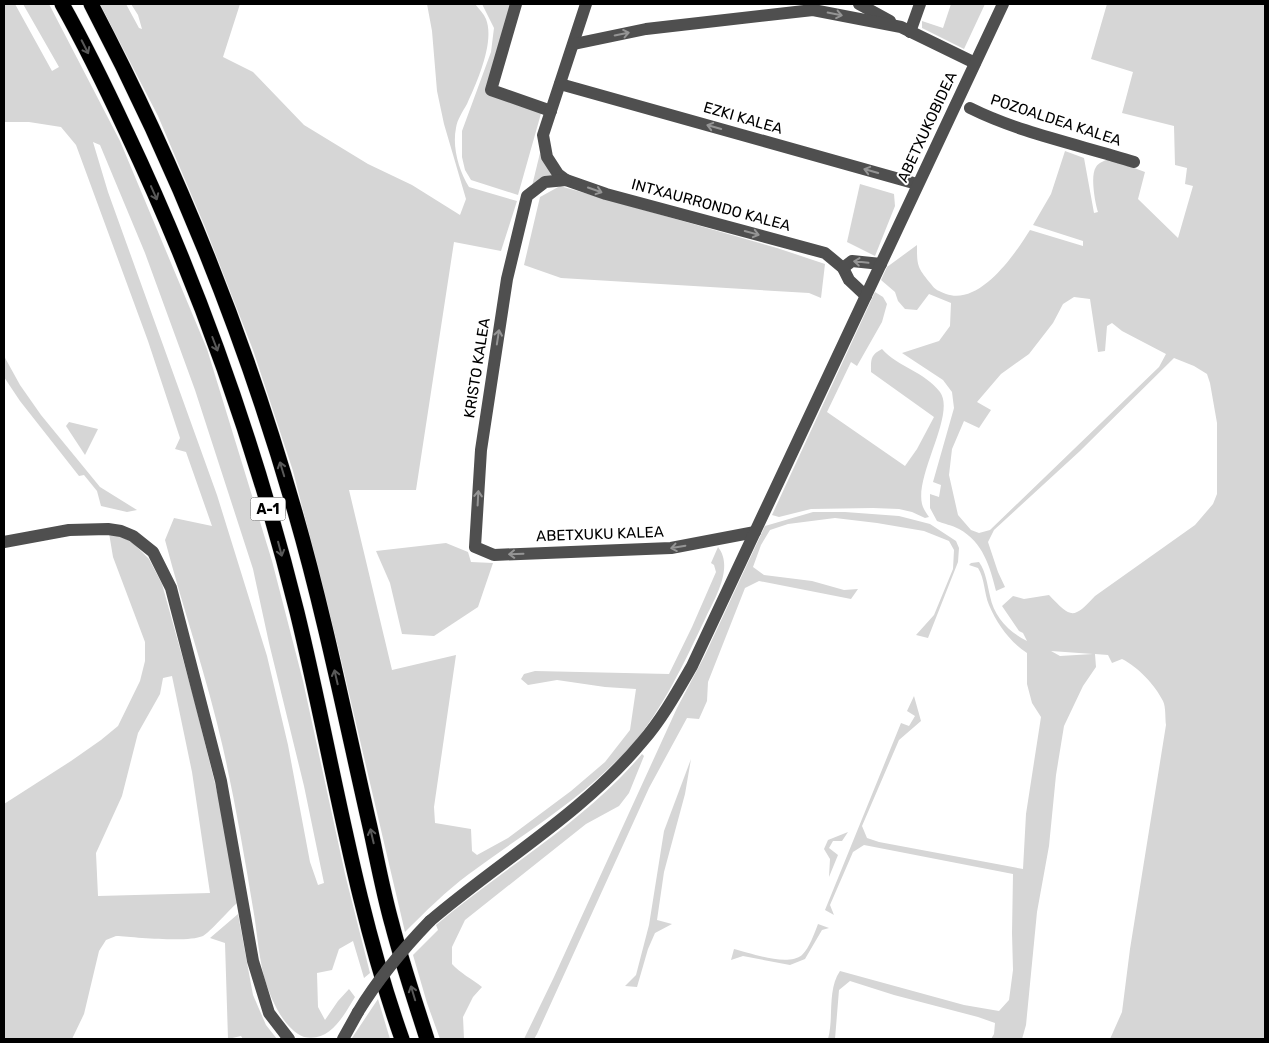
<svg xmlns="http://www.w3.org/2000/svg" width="1269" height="1043" viewBox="0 0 1269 1043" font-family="Rubik,sans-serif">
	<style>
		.green { fill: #d6d6d6; fill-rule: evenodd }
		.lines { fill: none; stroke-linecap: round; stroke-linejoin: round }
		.highway-casing { stroke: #dbdbdb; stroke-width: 16 }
		.minor { stroke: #4f4f4f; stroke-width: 12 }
		.highway { stroke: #000; stroke-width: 15 }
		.minor-bridge { stroke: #4f4f4f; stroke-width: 12 }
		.oneway { stroke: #959595 }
		.oneway2 { stroke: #595959 }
		.labels { text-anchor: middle; stroke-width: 4; stroke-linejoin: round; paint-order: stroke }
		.shield { fill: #fff; stroke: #4c4c4c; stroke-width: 1 }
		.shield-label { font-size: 14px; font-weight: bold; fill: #000 }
		.street-label { font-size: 15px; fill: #000; stroke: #fff }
	</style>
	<rect width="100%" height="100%" fill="#fff"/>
	<!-- green -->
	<g class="green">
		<path d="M 4,4 L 15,4 L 52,71 L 59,67 L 23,4 L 49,4 L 120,141 L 207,349 L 272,561 L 303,681 L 345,874 L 370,973 L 364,978 L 353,941 L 339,949 L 332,970 L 317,973 L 318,1007 L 325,1020 L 338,1001 L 349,989 L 355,997 C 344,1015 330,1043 304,1037 C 284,1029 272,1001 266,983 C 259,962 257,930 253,908 C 244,854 235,801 223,748 C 207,677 183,609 165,540 L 174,518 L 212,526 L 186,452 L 175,449 L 180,438 L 148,341 L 76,145 L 61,127 L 29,122 L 4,122 ZM 93,142 L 100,145 L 145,253 L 195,390 L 253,569 L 269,643 L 304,786 L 324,883 L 318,885 L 310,862 L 288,745 L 267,656 L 217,495 L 108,192 Z"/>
		<path d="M 100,4 L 126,4 L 139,28 L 142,29 L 138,15 L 131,4 L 240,4 L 223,57 L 253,72 L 304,125 L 368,164 L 412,185 L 460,215 L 466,199 L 444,124 L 437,91 L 432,31 L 427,4 L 475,4 C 479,9 484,14 486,19 C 495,42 477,82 467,104 C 463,111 457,120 456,128 C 452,147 459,171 469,187 L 517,201 L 501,251 L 454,242 L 416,490 L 349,490 L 392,670 L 456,655 L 434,807 L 435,823 L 471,829 L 472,851 L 477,855 L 508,838 L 571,791 L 605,762 L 630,730 L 636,689 L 605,687 L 557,680 L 528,685 L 521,679 L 524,674 L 535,671 L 669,674 L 692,627 L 716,572 L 714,565 L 711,563 L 718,547 C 734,567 715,598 706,617 C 684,663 663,709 630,748 C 623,755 615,762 608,769 C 566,809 516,839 469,874 C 446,891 425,912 405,932 L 339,651 L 293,471 L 253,350 L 205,227 L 158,116 Z"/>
		<path d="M 482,4 L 512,4 L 485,91 L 542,110 L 518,195 L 471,180 L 465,170 L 462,157 L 462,131 L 491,52 L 494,28 Z"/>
		<path d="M 951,4 L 985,4 L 964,49 L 922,28 L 922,21 L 943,28 Z"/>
		<path d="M 1107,4 L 1265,4 L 1265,1039 L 1110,1039 L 1122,1012 L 1130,949 L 1166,725 C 1165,718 1166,707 1163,701 C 1155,685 1138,667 1122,659 L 1112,663 L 1108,655 L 1095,654 L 1096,667 L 1083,686 L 1064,726 L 1056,775 L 1049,846 L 1037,912 L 1026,1025 L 1022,1039 L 991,1039 L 994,1034 L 995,1023 L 978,1017 L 894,995 L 850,981 L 839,990 L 835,1039 L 828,1039 C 834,1018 827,990 840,971 L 964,1005 L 999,1011 L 1009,1000 L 1013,970 L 1012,933 L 1013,874 L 864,845 L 853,852 L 830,905 L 834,915 L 825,910 L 901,723 L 909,726 L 915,716 L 907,711 L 914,696 L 921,721 L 899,740 L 862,826 L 867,838 L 879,842 L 1023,869 L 1026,814 L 1041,717 L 1032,703 L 1027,684 L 1027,653 C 1010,642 997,624 989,605 C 984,593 985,579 978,568 L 969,565 L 971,563 L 979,562 C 986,572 987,584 990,596 C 994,617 1009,632 1027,641 L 1023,633 L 1019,631 L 1002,606 L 1013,596 L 1024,599 L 1049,595 C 1071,618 1073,620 1095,596 L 1195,525 L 1213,504 L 1217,494 L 1217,423 L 1210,383 L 1207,374 L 1194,366 L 1174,358 L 1080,451 L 994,530 L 988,542 L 998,572 L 1005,587 L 996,591 C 990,567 983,542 959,529 C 952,525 944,524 937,521 L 930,508 L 930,494 L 939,497 L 941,485 L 933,482 L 954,408 L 952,392 L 943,380 L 902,353 L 939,341 L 950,326 L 951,303 L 929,294 L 917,310 L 905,309 L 898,301 L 895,292 L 881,280 L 887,267 L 917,245 C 917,266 917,267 931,284 C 935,290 939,291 946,294 C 980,306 1015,254 1030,230 L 1083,246 L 1083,241 L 1033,225 L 1051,194 L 1065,151 L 1084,158 L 1094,213 L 1098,212 C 1095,203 1090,175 1096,167 C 1098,163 1105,160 1110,159 L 1145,172 L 1138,199 L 1178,238 L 1193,186 L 1185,184 L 1187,168 L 1175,165 L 1174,126 L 1122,113 L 1133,72 L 1091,59 ZM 1074,297 L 1090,299 L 1098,352 L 1105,351 L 1107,326 L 1112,323 L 1122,331 L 1166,354 L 1159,367 L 990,530 L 979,533 L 971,530 L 958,515 L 949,475 L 952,449 L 964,421 L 979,428 L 991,410 L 977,402 L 1001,374 L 1029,354 L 1053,323 L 1063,304 ZM 1051,651 L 1093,654 L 1060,656 Z"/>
		<path d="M 540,153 L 553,177 L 532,186 Z"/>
		<path d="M 860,184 L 894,194 L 895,206 L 875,256 L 847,242 Z"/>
		<path d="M 560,186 L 777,248 L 825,264 L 821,298 L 809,293 L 561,278 L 524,265 L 540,197 Z"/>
		<path d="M 875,292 L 883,297 L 887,304 L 882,322 L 857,366 L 851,362 L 827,412 L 905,466 L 917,449 L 934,417 L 871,372 C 871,360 870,355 882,349 C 898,367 925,372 940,392 C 956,414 915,474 922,504 C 923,508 926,513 929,517 L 925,518 L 912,512 L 899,509 L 873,508 L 811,509 L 779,517 L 772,515 Z"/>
		<path d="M 4,356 L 20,385 L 41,415 L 100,487 L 137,510 L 127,512 L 101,506 L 97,491 L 84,475 L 79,476 L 20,401 L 4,377 Z"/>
		<path d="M 69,422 L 98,429 L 85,455 L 66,426 Z"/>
		<path d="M 813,512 L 845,512 L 899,516 L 930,524 L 956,541 L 959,548 L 958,562 L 928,638 L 916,635 L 934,615 L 953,569 L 954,550 L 949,541 L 924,531 L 877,523 L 835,518 L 788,524 L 770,530 L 761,545 L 753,567 L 764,575 L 812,581 L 844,590 L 858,589 L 851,599 L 759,581 L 745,588 L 708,682 L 707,701 L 699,719 L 687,718 L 649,788 L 537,1034 L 534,1039 L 524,1039 L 554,977 L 677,708 L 704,657 L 765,526 Z"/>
		<path d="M 109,533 L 118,535 L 133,543 L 149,559 L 162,584 L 194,699 L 221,808 L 237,903 C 228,911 210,932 203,936 C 187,943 135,937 116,936 L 106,940 L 99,951 L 84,1014 L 72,1039 L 4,1039 L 4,804 L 71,761 L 101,740 L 118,726 L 140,681 L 145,661 L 145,642 L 113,557 ZM 172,676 L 192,772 L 210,893 L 98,896 L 96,853 L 122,796 L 138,733 L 160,694 L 163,678 Z"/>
		<path d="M 446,543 L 468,552 L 471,562 L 493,563 L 478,607 L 434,636 L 402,634 L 390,583 L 376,551 Z"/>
		<path d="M 642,754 L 644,756 L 629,793 L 619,806 L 586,824 L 465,920 L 452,947 L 452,964 C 460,973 472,979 482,987 L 473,997 L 463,1017 L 464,1039 L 440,1039 L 427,1003 L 413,955 L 438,930 L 436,925 C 495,875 564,834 619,779 C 627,771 635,762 642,754 Z"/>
		<path d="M 691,759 L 685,794 L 664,872 L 657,920 L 672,924 L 655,933 L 648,949 L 637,987 L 625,986 L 636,975 L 649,925 L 664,831 Z"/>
		<path d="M 848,832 L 842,841 L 833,841 L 829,848 L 838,855 L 829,877 L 830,859 L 824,849 L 828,840 Z"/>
		<path d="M 238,914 L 253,995 L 266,1025 L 277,1039 L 243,1039 L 241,1036 L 228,1039 L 225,943 L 210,938 Z"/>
		<path d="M 818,924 L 829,928 L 822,930 L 805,959 L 790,965 L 743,956 L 731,960 L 734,949 C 751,953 787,967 802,955 C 810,947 814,934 818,924 Z"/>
		<path d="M 378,999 L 390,1039 L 351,1039 L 352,1038 Z"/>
	</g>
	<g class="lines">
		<!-- highway casing -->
		<g class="highway-casing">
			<g id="highway">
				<path d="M 62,4 C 85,45 106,88 126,131 C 199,285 256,447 297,612 C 332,755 353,901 402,1039"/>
				<path d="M 91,4 C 176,166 245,337 295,512 C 325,616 346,722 370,827 C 377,859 383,892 392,924 C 402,963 415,1001 427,1039"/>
			</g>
		</g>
		<!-- minor -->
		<g class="minor">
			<path d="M 516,4 L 491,90 L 551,111"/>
			<path d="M 586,4 L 543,135 L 547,157 L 558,174 L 566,180 L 606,194 L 825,253 L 843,268 L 849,280 L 866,296"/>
			<path d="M 859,4 L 890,21"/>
			<path d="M 910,32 L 920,4"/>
			<path d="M 574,44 L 646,29 L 813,10 L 901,27 L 975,63"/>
			<path d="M 560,84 L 917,184"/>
			<path d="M 970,108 C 1020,133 1080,145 1134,162"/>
			<path d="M 566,180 L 545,182 L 527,196 L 507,279 L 481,450 L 475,547 L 494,555 L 671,548 L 755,532"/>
			<path d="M 843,268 L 852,261 L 881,264"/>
			<path d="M 4,542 L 69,530 L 108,529 L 121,531 L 133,536 L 153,552 L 171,588 L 221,781 L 253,961 L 269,1013 L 289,1039"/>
			<path d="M 430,921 C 500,861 582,814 642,742 C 662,719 677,692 692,666 L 1003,4"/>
			<path d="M 343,1039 L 358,1012"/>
		</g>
		<!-- highway -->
		<use href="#highway" class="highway"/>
		<!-- minor-bridge -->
		<path class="minor-bridge" d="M 358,1012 C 378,979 403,949 430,921"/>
	</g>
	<!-- one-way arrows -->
	<defs><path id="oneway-shaft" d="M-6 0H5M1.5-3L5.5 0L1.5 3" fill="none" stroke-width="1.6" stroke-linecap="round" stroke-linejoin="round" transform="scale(1.25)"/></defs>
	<g class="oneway">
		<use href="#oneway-shaft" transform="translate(835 14) rotate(11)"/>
		<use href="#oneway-shaft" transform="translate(622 34) rotate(-11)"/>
		<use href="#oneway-shaft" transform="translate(714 127) rotate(-164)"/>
		<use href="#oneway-shaft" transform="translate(871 171) rotate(-164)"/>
		<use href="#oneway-shaft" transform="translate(595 190) rotate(19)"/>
		<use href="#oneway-shaft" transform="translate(752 233) rotate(15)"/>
		<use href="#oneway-shaft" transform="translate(861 262) rotate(-174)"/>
		<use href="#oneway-shaft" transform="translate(498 337) rotate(-81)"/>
		<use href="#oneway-shaft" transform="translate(478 498) rotate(-87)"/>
		<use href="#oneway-shaft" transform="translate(678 547) rotate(170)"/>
		<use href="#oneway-shaft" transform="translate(516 554) rotate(178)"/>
	</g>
	<g class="oneway2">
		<use href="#oneway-shaft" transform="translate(85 47) rotate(63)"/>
		<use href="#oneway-shaft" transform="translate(154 193) rotate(66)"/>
		<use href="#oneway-shaft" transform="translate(215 344) rotate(69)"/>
		<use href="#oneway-shaft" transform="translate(282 469) rotate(-107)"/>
		<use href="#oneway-shaft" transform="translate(280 549) rotate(75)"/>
		<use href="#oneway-shaft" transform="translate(336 677) rotate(-103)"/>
		<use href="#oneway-shaft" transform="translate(372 836) rotate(-103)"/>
		<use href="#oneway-shaft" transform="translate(413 993) rotate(-107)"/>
	</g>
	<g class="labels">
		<!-- shield labels -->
		<rect class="shield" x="250.5" y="497.5" width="35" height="23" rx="4"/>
		<g class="shield-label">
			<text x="268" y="514">A-1</text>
		</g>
		<!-- street labels -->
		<g class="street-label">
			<text transform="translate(743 118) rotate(16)" y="5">EZKI KALEA</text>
			<text transform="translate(1056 120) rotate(18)" y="5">POZOALDEA KALEA</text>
			<text transform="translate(927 127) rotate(-65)" y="5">ABETXUKOBIDEA</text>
			<text transform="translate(711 205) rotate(15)" y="5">INTXAURRONDO KALEA</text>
			<text transform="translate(477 368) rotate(-81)" y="5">KRISTO KALEA</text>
			<text transform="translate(600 534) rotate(-2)" y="5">ABETXUKU KALEA</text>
		</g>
	</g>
	<!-- border -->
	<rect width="1269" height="1043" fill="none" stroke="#000000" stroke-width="10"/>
</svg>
